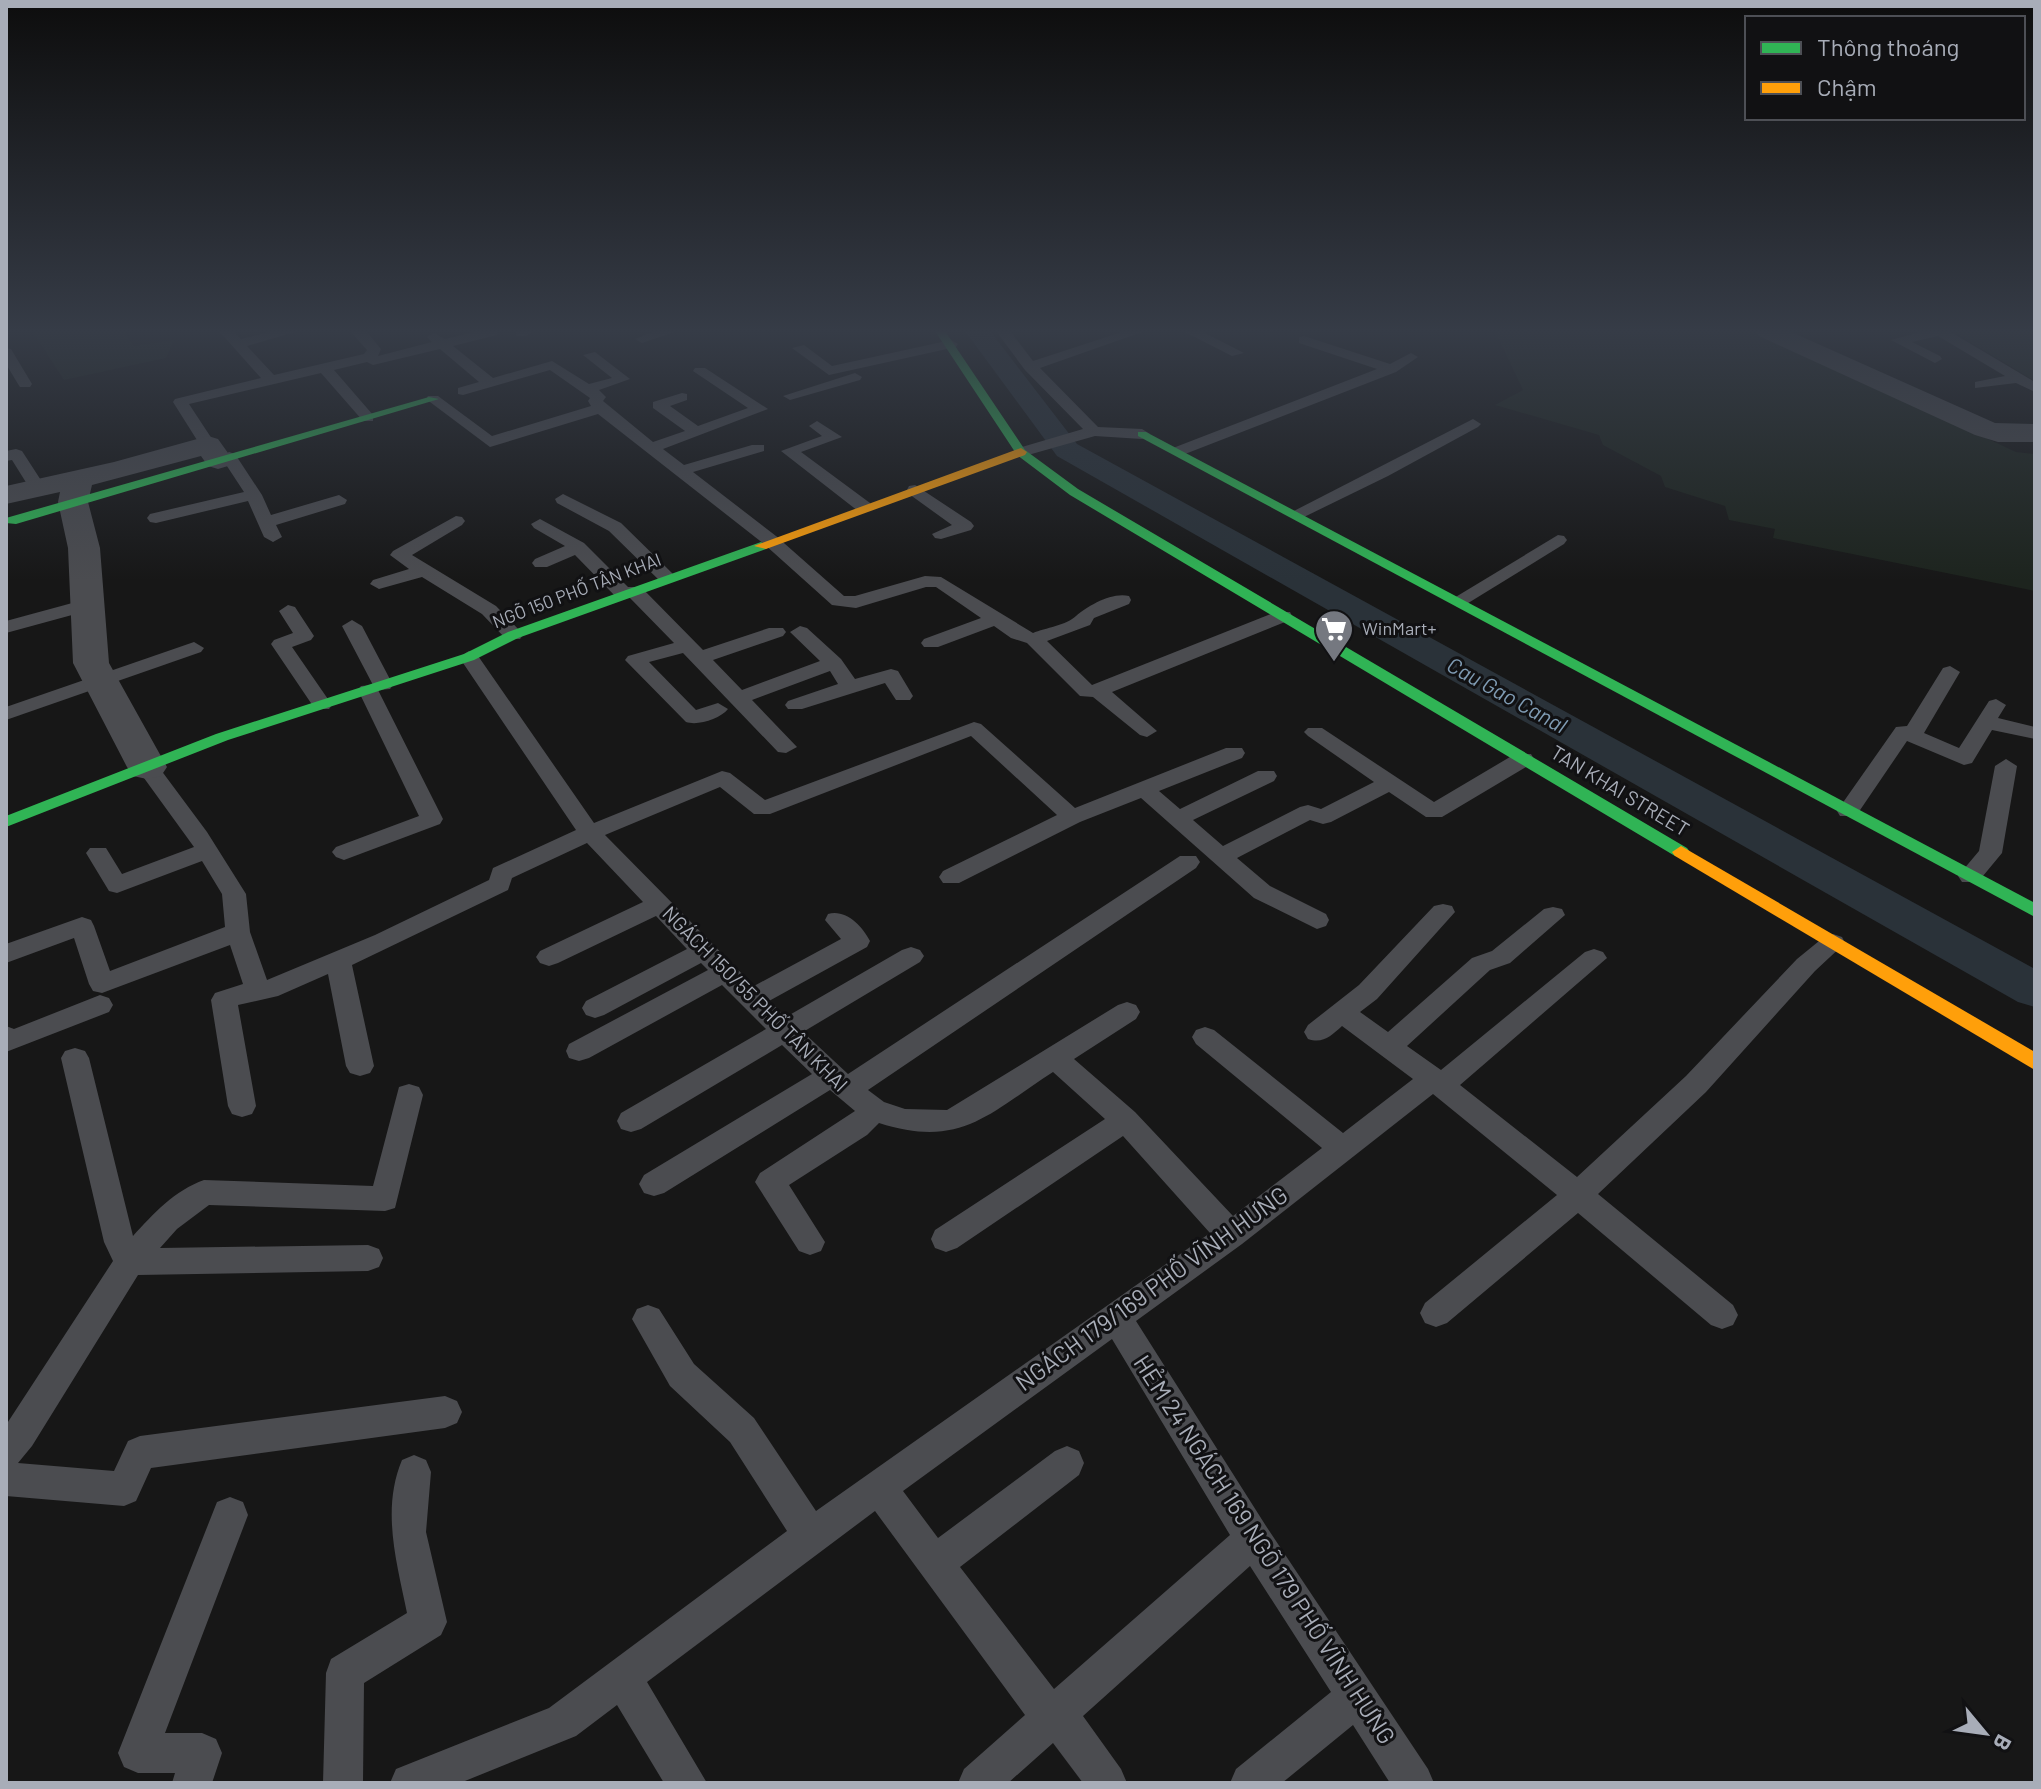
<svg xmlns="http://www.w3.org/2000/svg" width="2041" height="1789" viewBox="0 0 2041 1789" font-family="Barlow,sans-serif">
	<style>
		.green { fill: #1d241e }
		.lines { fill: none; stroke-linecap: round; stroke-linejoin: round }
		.canal { fill: #2a3239; fill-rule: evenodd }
		.lane { fill: #4b4c50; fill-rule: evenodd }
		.street { fill: #4b4c50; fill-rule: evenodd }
		.fast { fill: #30b455; fill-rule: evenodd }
		.slow { fill: #ff9f0a; fill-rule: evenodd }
		.labels { text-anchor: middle; stroke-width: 6; stroke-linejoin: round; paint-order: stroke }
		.far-street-label { font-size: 18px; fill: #a8adb8; stroke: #111113 }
		.far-poi-label { font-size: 18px; fill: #a8adb8; stroke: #111113; text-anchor: start }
		.street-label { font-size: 20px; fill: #a8adb8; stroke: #111113 }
		.water-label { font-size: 22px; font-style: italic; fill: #7f9bb3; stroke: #111113 }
		.near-street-label { font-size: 24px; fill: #a8adb8; stroke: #111113 }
	</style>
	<rect width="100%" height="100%" fill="#171717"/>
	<!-- green -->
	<g class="green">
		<path d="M 32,331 L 130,331 L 124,333 L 134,346 L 174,340 L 166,358 L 64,380 Z"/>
		<path d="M 1757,331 L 2016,452 L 2035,454 L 2035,591 L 1773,538 L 1775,529 L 1729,520 L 1725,506 L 1665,487 L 1661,476 L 1603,445 L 1599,435 L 1495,405 L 1523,390 L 1495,331 Z"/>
		<path d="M 1952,331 L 2035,331 L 2035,381 Z"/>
	</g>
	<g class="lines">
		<!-- canal -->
		<path class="canal" d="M 965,331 L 990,331 L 1077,444 L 2035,969 L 2035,1007 L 2018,1002 L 1057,456 Z"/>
		<!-- lane -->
		<g class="lane">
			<path d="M 219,331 L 233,331 L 241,339 L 274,331 L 298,331 L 247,346 L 274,375 L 364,354 L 367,350 L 350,331 L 366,331 L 381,349 L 378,356 L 432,342 L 427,337 L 434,333 L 445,339 L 479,331 L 498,331 L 497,335 L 453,346 L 493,378 L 552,361 L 589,384 L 612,378 L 583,355 L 595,352 L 630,379 L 599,390 L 606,397 L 603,401 L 653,442 L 685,431 L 653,408 L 653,402 L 682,393 L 687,394 L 687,400 L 670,406 L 698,426 L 748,408 L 693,371 L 695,368 L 705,368 L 768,409 L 663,449 L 684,465 L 752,445 L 764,445 L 764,451 L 693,472 L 776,536 L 844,596 L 855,596 L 925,576 L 941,577 L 1033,633 C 1045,628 1067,625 1076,616 C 1088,606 1111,592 1129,596 L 1131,600 L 1129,604 L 1094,618 L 1090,625 L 1047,641 L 1092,685 L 1276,612 L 1290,612 L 1292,616 L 1290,620 L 1112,692 L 1157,731 L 1147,737 L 1140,735 L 1093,697 L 1080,696 L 1027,643 L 1011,638 L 994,626 L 938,647 L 924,647 L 921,643 L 924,639 L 981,618 L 936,587 L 926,587 L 856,608 L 832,605 L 764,544 L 598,414 L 490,447 L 426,399 L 428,396 L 438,396 L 492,436 L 591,406 L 588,401 L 590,398 L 550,370 L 463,395 L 458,394 L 458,388 L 479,382 L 440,349 L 373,365 L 367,362 L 334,370 L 373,415 L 373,421 L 363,421 L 321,373 L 189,404 L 216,445 L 214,448 L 202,448 L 173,402 L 175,399 L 261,378 Z"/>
			<path d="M 516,331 L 534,331 L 526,336 L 516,336 Z"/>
			<path d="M 655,331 L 677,331 L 642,343 L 635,339 Z"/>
			<path d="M 996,331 L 1010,331 L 1033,361 L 1125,331 L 1145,331 L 1040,368 L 1098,427 L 1142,429 L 1150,434 L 1142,439 L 1095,436 L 1021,457 L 1015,455 L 1015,449 L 1083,429 L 1025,370 Z"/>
			<path d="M 1183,331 L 1201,331 L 1244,353 L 1232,356 Z"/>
			<path d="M 1924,331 L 1949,331 L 2035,382 L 2035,392 L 2016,383 L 1975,388 L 1975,382 L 2005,376 L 1938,336 L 1912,342 L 1940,356 L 1942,359 L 1935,363 L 1891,340 Z"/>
			<path d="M 1304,336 L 1390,364 L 1411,353 L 1418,357 L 1396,372 L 1185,454 L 1173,454 L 1173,448 L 1377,369 L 1299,343 L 1299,337 Z"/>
			<path d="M 951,340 L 958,344 L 956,347 L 829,375 L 792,348 L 804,345 L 832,366 Z"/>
			<path d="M 6,348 L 11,349 L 32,384 L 30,387 L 20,387 L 18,384 L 6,364 Z"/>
			<path d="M 855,373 L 862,377 L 860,380 L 790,400 L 783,396 Z"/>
			<path d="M 1473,419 L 1481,424 L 1478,427 L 1388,476 L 1302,518 L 1296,519 L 1288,514 Z"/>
			<path d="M 817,421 L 842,437 L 801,452 L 870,503 L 872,507 L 870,511 L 858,511 L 781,451 L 822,436 L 809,426 Z"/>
			<path d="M 16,449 L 22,451 L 46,488 L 44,492 L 32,492 L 12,460 L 6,461 L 6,451 Z"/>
			<path d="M 229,452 L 235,454 L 262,495 L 271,515 L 339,495 L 347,500 L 345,504 L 276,525 L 282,537 L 273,542 L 264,537 L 248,501 L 156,523 L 150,522 L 147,518 L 150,514 L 244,492 L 221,457 Z"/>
			<path d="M 915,485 L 971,522 L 974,526 L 971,530 L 941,539 L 935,538 L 932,534 L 952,525 L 909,494 L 907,490 L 909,486 Z"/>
			<path d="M 563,494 L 621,523 L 673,574 L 676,578 L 673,582 L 661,582 L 609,531 L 557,503 L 555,499 Z"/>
			<path d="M 456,516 L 462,517 L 465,521 L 462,525 L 412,555 L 496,606 L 520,631 L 523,635 L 520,639 L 506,639 L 482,614 L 422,577 L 379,589 L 370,584 L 373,580 L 409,569 L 390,555 L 393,551 Z"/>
			<path d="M 540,519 L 584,543 L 628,587 L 641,587 L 703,650 L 769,628 L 783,628 L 786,632 L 783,636 L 713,660 L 742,690 L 820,661 L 790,632 L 800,626 L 807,628 L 841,659 L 855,679 L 891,669 L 898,671 L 913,696 L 910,700 L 896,700 L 885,683 L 802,709 L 788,709 L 785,705 L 788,701 L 838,684 L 830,671 L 752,700 L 797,747 L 786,753 L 778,752 L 683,653 L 649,662 L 696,710 L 718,703 L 728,709 C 720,719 698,726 686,722 L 625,660 L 628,656 L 674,643 L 630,598 L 617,598 L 575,555 L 547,567 L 535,567 L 532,563 L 535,559 L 565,546 L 534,528 L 531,524 Z"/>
			<path d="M 1558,535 L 1564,536 L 1567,540 L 1564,544 L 1465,605 L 1458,607 L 1449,601 Z"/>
			<path d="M 87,599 L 94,601 L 96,605 L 94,609 L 6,633 L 6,621 Z"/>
			<path d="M 288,605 L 295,607 L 314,636 L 311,640 L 292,647 L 332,705 L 329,709 L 315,709 L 271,644 L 274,640 L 293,633 L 279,611 Z"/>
			<path d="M 352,620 L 362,626 L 393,685 L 390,689 L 378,690 L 443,819 L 440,824 L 344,860 L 336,857 L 332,852 L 336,847 L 419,816 L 358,690 L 361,686 L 373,685 L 342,626 Z"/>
			<path d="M 194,642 L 204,648 L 201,652 L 6,720 L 6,707 Z"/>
			<path d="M 469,651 L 476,653 L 594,823 L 722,771 L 730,773 L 765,800 L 974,722 L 981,724 L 1075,808 L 1226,748 L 1242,748 L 1245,753 L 1242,758 L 1159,791 L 1180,809 L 1258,771 L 1274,771 L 1277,776 L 1274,781 L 1193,820 L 1223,846 L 1300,807 L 1308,805 L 1321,809 L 1374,782 L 1308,736 L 1304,732 L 1308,728 L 1322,728 L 1434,802 L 1515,754 L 1531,754 L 1534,759 L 1531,764 L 1442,817 L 1426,817 L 1389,792 L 1331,822 L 1323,824 L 1310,820 L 1237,858 L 1270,886 L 1326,914 L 1329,920 L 1326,926 L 1317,929 L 1254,898 L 1141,798 L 1080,822 L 959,883 L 943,883 L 939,877 L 943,871 L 1057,815 L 971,736 L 770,814 L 754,814 L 720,787 L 605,835 L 754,986 L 841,939 L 825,920 L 828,914 C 846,909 862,926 870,941 L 867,947 L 769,1001 L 786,1017 L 902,950 L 911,947 L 920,950 L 924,956 L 920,962 L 803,1032 L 848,1074 L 1180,856 L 1196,856 L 1200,862 L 1196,868 L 868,1090 L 884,1102 L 905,1109 L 947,1110 L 1118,1005 L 1127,1002 L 1136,1005 L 1140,1012 L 1136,1019 L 1074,1059 L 1135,1112 L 1233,1216 L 1322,1148 L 1196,1044 L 1192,1037 L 1196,1030 L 1205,1027 L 1214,1030 L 1343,1133 L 1413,1079 L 1342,1026 C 1331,1036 1323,1044 1308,1039 L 1304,1032 L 1308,1025 L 1359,985 L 1434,906 L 1443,904 L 1452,906 L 1455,912 L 1377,999 L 1360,1012 L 1388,1032 L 1472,958 L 1492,951 L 1544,909 L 1553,907 L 1562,909 L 1565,915 L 1510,963 L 1490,970 L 1407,1046 L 1441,1070 L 1585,952 L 1594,949 L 1603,952 L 1607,958 L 1460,1085 L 1577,1177 L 1686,1076 L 1797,959 L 1824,937 L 1833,934 L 1842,937 L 1845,943 L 1815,971 L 1706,1092 L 1598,1194 L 1733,1305 L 1738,1315 L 1733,1325 L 1722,1329 L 1711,1325 L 1578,1213 L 1447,1323 L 1436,1327 L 1425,1323 L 1420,1313 L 1425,1303 L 1557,1195 L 1433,1094 L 1242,1244 L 1136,1321 L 1266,1526 L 1428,1769 L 1434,1783 L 1390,1783 L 1353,1725 L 1282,1783 L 1230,1783 L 1236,1769 L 1331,1692 L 1250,1566 L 1083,1716 L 1121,1769 L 1127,1783 L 1083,1783 L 1053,1743 L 1008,1783 L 958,1783 L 964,1769 L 1025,1715 L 875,1511 L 647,1682 L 707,1783 L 664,1783 L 617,1705 L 576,1736 L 460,1783 L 390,1783 L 396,1769 L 549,1708 L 787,1531 L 730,1442 L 670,1386 L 632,1319 L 637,1309 L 648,1305 L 659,1309 L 694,1364 L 754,1418 L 816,1511 L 1210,1233 L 1123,1136 L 957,1248 L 946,1252 L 935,1248 L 931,1239 L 935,1230 L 1105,1119 L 1053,1072 C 988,1114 961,1149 879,1123 L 867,1135 L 789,1185 L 825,1242 L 821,1251 L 810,1255 L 799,1251 L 755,1182 L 760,1173 L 855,1111 L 830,1090 L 664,1193 L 654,1196 L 644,1193 L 639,1184 L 644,1175 L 812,1074 L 782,1045 L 641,1129 L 631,1132 L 621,1129 L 617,1121 L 621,1113 L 766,1029 L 722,985 L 589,1058 L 579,1061 L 569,1058 L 566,1051 L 569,1044 L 708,970 L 701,963 L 604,1015 L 595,1018 L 586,1015 L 582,1008 L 586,1001 L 687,949 L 656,916 L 558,963 L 549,966 L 540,963 L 536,957 L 540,951 L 643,902 L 587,843 L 512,878 L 508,890 L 352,965 L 374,1066 L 370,1073 L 360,1076 L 350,1073 L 346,1066 L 328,974 L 278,996 L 238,1005 L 256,1106 L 252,1114 L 242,1117 L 232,1114 L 228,1106 L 211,1000 L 215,993 L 243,984 L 230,945 L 102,993 L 93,991 L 89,984 L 74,938 L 6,963 L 6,944 L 82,917 L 91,920 L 94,926 L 110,971 L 225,927 L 222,894 L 202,861 L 117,893 L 109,891 L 86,853 L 90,848 L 106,848 L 122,874 L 194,847 L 136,767 L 147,760 L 155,762 L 207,832 L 246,894 L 250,932 L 267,980 L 375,935 L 489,880 L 493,868 L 576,830 L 459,657 ZM 1112,1339 L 1230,1535 L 1054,1689 L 960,1567 L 1079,1475 L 1084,1463 L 1079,1451 L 1067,1446 L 1055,1451 L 938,1538 L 903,1491 Z"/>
			<path d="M 1950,666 L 1960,672 L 1924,733 L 1959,748 L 1989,701 L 1996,699 L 2006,705 L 1998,718 L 2035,727 L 2035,739 L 1992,730 L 1972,763 L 1964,765 L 1907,741 L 1856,816 L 1840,816 L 1837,811 L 1896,727 L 1907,726 L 1943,668 Z"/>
			<path d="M 2006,759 L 2017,766 L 2002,853 L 1978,882 L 1962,882 L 1958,876 L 1979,851 L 1995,766 Z"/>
			<path d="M 100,995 L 109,998 L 113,1005 L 109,1012 L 6,1052 L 6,1026 L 14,1029 Z"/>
			<path d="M 75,1048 L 85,1051 L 89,1058 L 133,1236 C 153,1214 175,1190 204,1180 L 373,1186 L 399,1087 L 409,1084 L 419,1087 L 423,1095 L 395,1208 L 385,1211 L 209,1205 L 177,1229 L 160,1248 L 368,1245 L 379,1249 L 383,1258 L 379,1267 L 368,1271 L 138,1275 L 32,1446 L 18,1463 L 114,1471 L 128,1441 L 140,1436 L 445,1396 L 457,1401 L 462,1412 L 457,1423 L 445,1428 L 151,1468 L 136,1501 L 124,1506 L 6,1496 L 6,1425 L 113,1261 L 104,1242 L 61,1058 L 65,1051 Z"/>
			<path d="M 414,1455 L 426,1460 L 431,1472 L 426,1532 L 447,1622 L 441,1635 L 364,1683 L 363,1783 L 323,1783 L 326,1673 L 331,1659 L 407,1613 C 397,1563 381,1510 402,1460 Z"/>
			<path d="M 230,1497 L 243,1502 L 248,1515 L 165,1733 L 202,1733 L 216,1739 L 222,1753 L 212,1783 L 172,1783 L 175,1773 L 138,1773 L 124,1767 L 118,1753 L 217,1502 Z"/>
		</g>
		<!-- street -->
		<g class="street">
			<path d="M 1756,331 L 1789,331 L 1995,423 L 2035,424 L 2035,442 L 1998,442 L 1975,435 L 1759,336 Z"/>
			<path d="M 208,436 L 218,439 L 233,460 L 228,466 L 218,469 L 208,466 L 201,456 L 92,485 L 88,502 L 100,548 L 109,663 L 167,767 L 161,776 L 147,779 L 133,776 L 127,767 L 73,663 L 68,548 L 58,502 L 60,492 L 6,504 L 6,486 L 114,462 Z"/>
		</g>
		<!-- fast -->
		<g class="fast">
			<path d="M 935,331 L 945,331 L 1025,450 L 1078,489 L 1687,848 L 1690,852 L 1687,856 L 1675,856 L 1070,495 L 1017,455 Z"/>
			<path d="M 429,397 L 439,399 L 16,524 L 6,523 L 6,518 Z"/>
			<path d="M 1138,432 L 1146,432 L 2035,903 L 2035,917 L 1138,436 Z"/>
			<path d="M 761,542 L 768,546 L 766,549 L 518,638 L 474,660 L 228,740 L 6,827 L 6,816 L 216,734 L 464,654 L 508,632 Z"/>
		</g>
		<!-- slow -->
		<g class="slow">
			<path d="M 1021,448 L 1027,452 L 1025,455 L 766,549 L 754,546 Z"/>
			<path d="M 1681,846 L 2035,1052 L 2035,1070 L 1675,856 L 1672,852 Z"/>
		</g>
	</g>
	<!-- sky -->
	<linearGradient id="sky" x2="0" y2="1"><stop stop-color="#0d0d0d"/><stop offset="0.57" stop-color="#363c47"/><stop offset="1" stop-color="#363c47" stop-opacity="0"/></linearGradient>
	<rect width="2041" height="581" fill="url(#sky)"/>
	<!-- icons -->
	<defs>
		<g id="supermarket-pin" transform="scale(2)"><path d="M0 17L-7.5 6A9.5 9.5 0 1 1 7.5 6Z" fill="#757880" stroke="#111113"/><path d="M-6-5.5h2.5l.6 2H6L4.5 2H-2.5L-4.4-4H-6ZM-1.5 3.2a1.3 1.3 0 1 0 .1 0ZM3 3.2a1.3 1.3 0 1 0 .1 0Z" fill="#fff"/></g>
	</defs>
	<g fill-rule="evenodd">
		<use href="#supermarket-pin" x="1334" y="629"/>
	</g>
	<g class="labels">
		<!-- far-street labels -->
		<g class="far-street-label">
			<text transform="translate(577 591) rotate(-21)" y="6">NGÕ 150 PHỐ TÂN KHAI</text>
		</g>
		<!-- far-poi labels -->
		<g class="far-poi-label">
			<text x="1362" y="635">WinMart+</text>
		</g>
		<!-- street labels -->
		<g class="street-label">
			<text transform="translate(1620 791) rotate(31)" y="7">TAN KHAI STREET</text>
			<text transform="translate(755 999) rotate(45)" y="7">NGÁCH 150/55 PHỐ TÂN KHAI</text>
		</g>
		<!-- water labels -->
		<g class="water-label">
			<text transform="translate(1507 695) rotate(29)" y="8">Cau Gao Canal</text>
		</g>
		<!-- near-street labels -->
		<g class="near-street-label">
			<text transform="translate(1152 1289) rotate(-36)" y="8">NGÁCH 179/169 PHỐ VĨNH HƯNG</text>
			<text transform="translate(1264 1550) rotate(57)" y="8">HẺM 24 NGÁCH 169 NGÕ 179 PHỐ VĨNH HƯNG</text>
		</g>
	</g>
	<!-- border -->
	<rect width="2041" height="1789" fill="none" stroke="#a8adb8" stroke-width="16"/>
	<!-- legend -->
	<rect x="1745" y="16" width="280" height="104" fill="#111113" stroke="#4d4f55" stroke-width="2"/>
	<rect x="1761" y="42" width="40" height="12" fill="#30b455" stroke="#4d4f55" stroke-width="2"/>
	<text x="1817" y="56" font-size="24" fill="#a8adb8">Thông thoáng</text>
	<rect x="1761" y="82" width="40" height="12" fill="#ff9f0a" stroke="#4d4f55" stroke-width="2"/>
	<text x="1817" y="96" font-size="24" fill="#a8adb8">Chậm</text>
	<!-- north arrow -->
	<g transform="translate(1985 1733) rotate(119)" stroke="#111113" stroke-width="6" paint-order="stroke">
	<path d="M0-6L14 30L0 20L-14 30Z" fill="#a8adb8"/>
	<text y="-12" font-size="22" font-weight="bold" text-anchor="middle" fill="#a8adb8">B</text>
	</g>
</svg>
